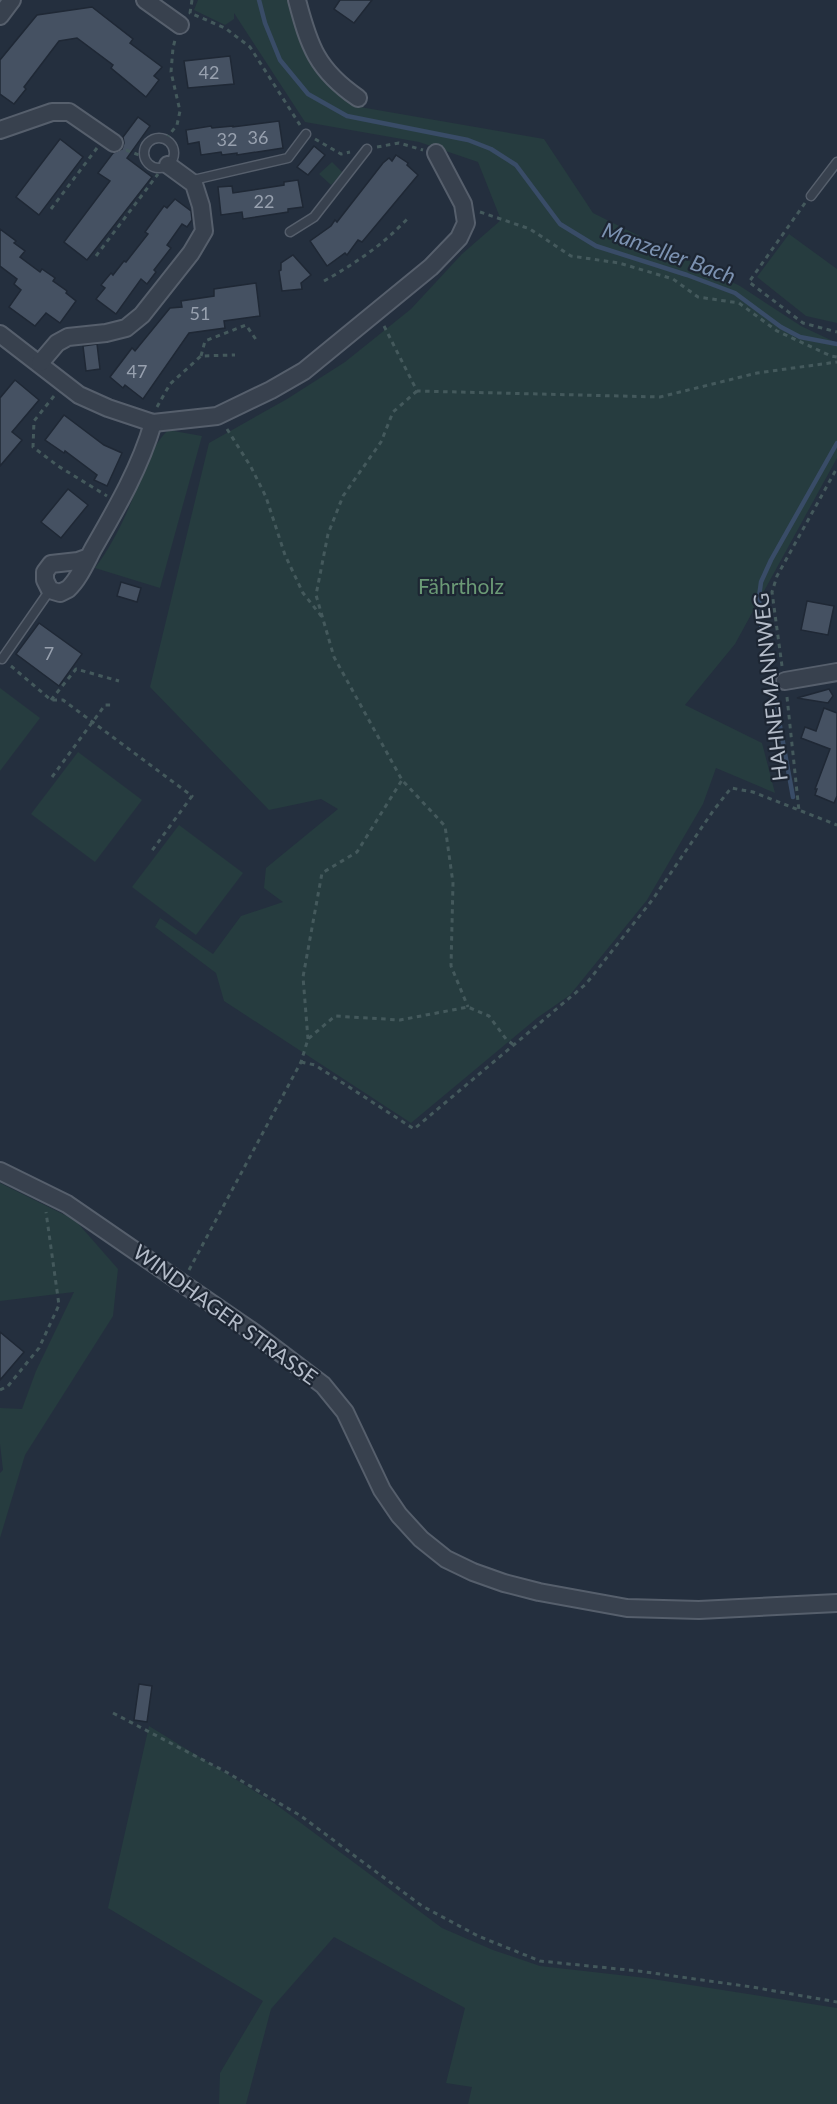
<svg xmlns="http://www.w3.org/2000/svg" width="837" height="2104" viewBox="0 0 837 2104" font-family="Lato,sans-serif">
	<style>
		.green { fill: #263c3f }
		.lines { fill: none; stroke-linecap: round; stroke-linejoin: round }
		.stream { stroke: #394c67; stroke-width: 4.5 }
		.building { fill: #455162; stroke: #1f2835; stroke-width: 1.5 }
		.service-casing { stroke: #565f6c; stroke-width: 11 }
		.minor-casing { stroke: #565f6c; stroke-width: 20 }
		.path { stroke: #44595c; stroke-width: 3; stroke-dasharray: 4.5 4.5; stroke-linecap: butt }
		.service { stroke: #38414e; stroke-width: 8 }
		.minor { stroke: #38414e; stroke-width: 16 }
		.labels { text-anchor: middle; stroke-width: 4.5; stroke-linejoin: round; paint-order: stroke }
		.number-label { font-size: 18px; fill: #98a1af }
		.park-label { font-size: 21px; fill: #6b9a76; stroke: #1d2633 }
		.street-label { font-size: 21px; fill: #b4bcc9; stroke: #1d2633 }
		.water-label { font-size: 22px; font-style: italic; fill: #7c92b1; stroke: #1d2633 }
	</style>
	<rect width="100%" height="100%" fill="#242f3e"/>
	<!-- green -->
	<g class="green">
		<path d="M 198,0 L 290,0 C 293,14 296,28 300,41 C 310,70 336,91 360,107 L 544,139 L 593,213 L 740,286 L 801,326 L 837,343 L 837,458 L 735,644 L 685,705 L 762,743 L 775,793 L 716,768 L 703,804 L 647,900 L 570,995 L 537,1018 L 411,1123 L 224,1001 L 216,973 L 155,927 L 160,918 L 213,954 L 241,916 L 283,902 L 264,888 L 266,868 L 338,809 L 321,799 L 269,810 L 150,687 L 209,443 L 287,399 L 345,362 L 411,309 L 462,254 L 501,220 L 478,162 L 419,142 L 305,122 L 234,13 L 234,19 L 225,25 L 194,10 Z"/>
		<path d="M 332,162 L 343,173 L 331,185 L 319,174 Z"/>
		<path d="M 789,234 L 837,269 L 837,323 L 806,316 L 757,277 Z"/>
		<path d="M 168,430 L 202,436 L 160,588 L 95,568 C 113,544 126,516 137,488 C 146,467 151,447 168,430 Z"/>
		<path d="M 0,688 L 40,718 L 0,771 Z"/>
		<path d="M 78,752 L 142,800 L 95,862 L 31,814 Z"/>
		<path d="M 179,825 L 243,873 L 196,935 L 132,887 Z"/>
		<path d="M 0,1183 L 75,1220 L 118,1269 L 113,1316 L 25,1455 L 0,1538 L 0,1473 L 3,1470 L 0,1444 L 0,1408 L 22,1409 L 36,1371 L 74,1292 L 0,1301 Z"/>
		<path d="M 149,1726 L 274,1803 L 442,1928 L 493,1950 L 540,1966 L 646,1978 L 837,2008 L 837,2104 L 468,2104 L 472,2087 L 446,2083 L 465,2008 L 334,1937 L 271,2009 L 246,2104 L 219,2104 L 220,2073 L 263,2001 L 108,1908 Z"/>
	</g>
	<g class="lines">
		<!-- stream -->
		<g class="stream">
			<path d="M 259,0 L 265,23 L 280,60 L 308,94 L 347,116 L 468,140 L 491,149 L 516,165 L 560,224 L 596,246 L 687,275 L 735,293 L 781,327 L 800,337 L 837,344"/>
			<path d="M 769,670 L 760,619 L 759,597 L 761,582 L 771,560 L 837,443"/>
			<path d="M 773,688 L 793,797"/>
		</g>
	</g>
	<!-- building -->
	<g class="building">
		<path d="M 340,0 L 372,0 L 354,23 L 334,9 Z"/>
		<path d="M 92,7 L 133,39 L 130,43 L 162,67 L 154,76 L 159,80 L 146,97 L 111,68 L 113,65 L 77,38 L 59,41 L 24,87 L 26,89 L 14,104 L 0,94 L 0,60 L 37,15 Z"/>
		<path d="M 230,56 L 234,84 L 188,88 L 184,61 Z"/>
		<path d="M 138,117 L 150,126 L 127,158 L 152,177 L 87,260 L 64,242 L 110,181 L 98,173 L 113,153 L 122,149 L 124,143 L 123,137 Z"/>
		<path d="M 279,121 L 283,148 L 237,155 L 237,153 L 222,155 L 221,152 L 201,155 L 199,142 L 188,144 L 186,130 L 211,126 L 212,128 L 233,126 L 233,127 Z"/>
		<path d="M 60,139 L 83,157 L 39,215 L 16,197 Z"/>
		<path d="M 314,146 L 325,155 L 308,175 L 297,167 Z"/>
		<path d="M 396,155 L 408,163 L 407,165 L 418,175 L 362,242 L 358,240 L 347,255 L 345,253 L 327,266 L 310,241 L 331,226 L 335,220 L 337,222 L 383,163 L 389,158 L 392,161 Z"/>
		<path d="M 298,180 L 303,207 L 288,209 L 288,212 L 243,219 L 242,212 L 221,215 L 218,187 L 232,186 L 233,193 L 284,185 L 284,182 Z"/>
		<path d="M 175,199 L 191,211 L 192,220 L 187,227 L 182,224 L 167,245 L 171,248 L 154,270 L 156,272 L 147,284 L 141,279 L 116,314 L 96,299 L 105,288 L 101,285 L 111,273 L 113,275 L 124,261 L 126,262 L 148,234 L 145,232 L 164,206 L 167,208 Z"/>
		<path d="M 0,229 L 16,241 L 14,243 L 25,251 L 20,257 L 40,272 L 42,269 L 55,278 L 53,281 L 67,291 L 66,293 L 76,301 L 60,323 L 46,313 L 35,326 L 9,307 L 21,290 L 14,284 L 17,279 L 0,266 Z"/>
		<path d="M 293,255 L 311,275 L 301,283 L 302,289 L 282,291 L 279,271 L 281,270 L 281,263 Z"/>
		<path d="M 256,283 L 260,316 L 224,321 L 225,328 L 189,333 L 143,399 L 125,385 L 123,388 L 110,377 L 132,348 L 135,351 L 170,308 L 182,307 L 181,301 L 214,296 L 214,289 Z"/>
		<path d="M 97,344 L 100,369 L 86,371 L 83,346 Z"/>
		<path d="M 15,380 L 39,400 L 12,432 L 22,440 L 0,466 L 0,398 Z"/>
		<path d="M 64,415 L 104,445 L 122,453 L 107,486 L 94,480 L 97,475 L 65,451 L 64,453 L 45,440 Z"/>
		<path d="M 68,489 L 88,505 L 61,538 L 41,522 Z"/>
		<path d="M 121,582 L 141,588 L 137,602 L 117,596 Z"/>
		<path d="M 807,601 L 834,606 L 828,635 L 801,630 Z"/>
		<path d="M 39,623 L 82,654 L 59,686 L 16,654 Z"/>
		<path d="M 829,689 L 833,696 L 828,703 L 797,698 Z"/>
		<path d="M 824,708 L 837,713 L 837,796 L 834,803 L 815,795 L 817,789 L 815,789 L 830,749 L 801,738 L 805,727 L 816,731 Z"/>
		<path d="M 0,1332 L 24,1352 L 0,1380 Z"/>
		<path d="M 139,1684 L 152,1686 L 147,1722 L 134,1720 Z"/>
	</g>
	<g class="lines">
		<!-- service casing -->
		<g class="service-casing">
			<g id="service">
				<circle cx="159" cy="153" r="15"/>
				<path d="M 189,181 L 288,158 L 306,134"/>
				<path d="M 811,196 L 837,162"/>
				<path d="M 290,232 L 314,217 L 367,149"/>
				<path d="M 2,659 L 50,590"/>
			</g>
		</g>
		<!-- minor casing -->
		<g class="minor-casing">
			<g id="minor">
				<path d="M 145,0 L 180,25"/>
				<path d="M 297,0 C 309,46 317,70 358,98"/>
				<path d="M 0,16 L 12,0"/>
				<path d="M 0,130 L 52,112 L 69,112 L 114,143"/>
				<path d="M 0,334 L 79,395 L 108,408 L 153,423 L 217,416 L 271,390 L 304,371 L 431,267 L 459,238 L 466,223 L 463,204 L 436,153"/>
				<path d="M 40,363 L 57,343 L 68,337 L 106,333 L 126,328 L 142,315 L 191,253 L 204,231 L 201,206 L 194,184 L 168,165"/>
				<path d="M 89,557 L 78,561 L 51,564 L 45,572 L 45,580 L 50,590 L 60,593 C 62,592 66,590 68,589 C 79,579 86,562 93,549 C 116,509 140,468 153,423"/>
				<path d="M 785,681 L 837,672"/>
				<path d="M 0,1171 L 67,1204 L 253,1332 L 323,1385 L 345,1412 L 382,1490 L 399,1515 L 421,1539 L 446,1559 L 473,1572 L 504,1583 L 539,1592 L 627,1608 L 699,1610 L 837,1603"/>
			</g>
		</g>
		<!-- path -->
		<g class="path">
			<path d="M 192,0 L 190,13 L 225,28 L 250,47 L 300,125"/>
			<path d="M 166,139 L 177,125 L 180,111 L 171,72 L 173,48 L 175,40"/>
			<path d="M 315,139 L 341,154 L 350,152"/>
			<path d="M 377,147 L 399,143 L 423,150"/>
			<path d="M 126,150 L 144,157"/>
			<path d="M 805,203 L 749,282 L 803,323 L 837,332"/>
			<path d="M 51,209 L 97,148"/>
			<path d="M 480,212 L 530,229 L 571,256 L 619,263 L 673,279 L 698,297 L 739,303 L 777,331 L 831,356 L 837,357"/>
			<path d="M 96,256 L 158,174"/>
			<path d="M 324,281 C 356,263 384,244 409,217"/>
			<path d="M 384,326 L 417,391 L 660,397 L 757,373 L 837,362"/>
			<path d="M 201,356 L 205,341 L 246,325 L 257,341"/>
			<path d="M 417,391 L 393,412 L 381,442 L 343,496 L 328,534 L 316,595 L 334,657 L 402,780 L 445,826 L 453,883 L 451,966 L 468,1007"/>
			<path d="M 54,396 L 34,421 L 33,447 L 58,466 L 107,496"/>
			<path d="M 157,407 L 170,384 L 201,356 L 235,355"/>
			<path d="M 227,429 L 251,467 L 266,497 L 285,555 L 303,593 L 322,617"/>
			<path d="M 11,666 L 51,700 L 63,700 L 192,796 L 151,852"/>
			<path d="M 782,666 L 772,592 L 777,576 L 837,468"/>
			<path d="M 787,697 L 799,811"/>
			<path d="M 51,700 L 76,669 L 119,681"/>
			<path d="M 52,777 L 105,705 L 111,705"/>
			<path d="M 308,1039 L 303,977 L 322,873 L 357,852 L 402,780"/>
			<path d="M 301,1062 L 315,1065 L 414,1129 L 586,984 L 653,899 L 713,811 L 731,788 L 753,792 L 837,825"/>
			<path d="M 189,1270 L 301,1062 L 308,1039 L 335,1016 L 400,1020 L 468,1007 L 489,1016 L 506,1039 L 515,1046"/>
			<path d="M 0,1390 L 8,1386 L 39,1348 L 59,1305 L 46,1212"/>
			<path d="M 113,1713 L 228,1773 L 301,1816 L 422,1906 L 478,1936 L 540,1961 L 638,1971 L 752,1987 L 837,2002"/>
		</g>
		<!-- service -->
		<use href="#service" class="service"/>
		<!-- minor -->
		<use href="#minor" class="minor"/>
	</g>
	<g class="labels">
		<!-- number labels -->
		<g class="number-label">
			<text x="209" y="79">42</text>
			<text x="258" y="144">36</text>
			<text x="227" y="146">32</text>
			<text x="264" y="208">22</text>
			<text x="200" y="320">51</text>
			<text x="137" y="378">47</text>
			<text x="49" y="660">7</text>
		</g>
		<!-- park labels -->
		<g class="park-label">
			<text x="461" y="594">Fährtholz</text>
		</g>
		<!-- street labels -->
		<g class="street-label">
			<text transform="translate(771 687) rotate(-96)" y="7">HAHNEMANNWEG</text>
			<text transform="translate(225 1315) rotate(36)" y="7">WINDHAGER STRASSE</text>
		</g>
		<!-- water labels -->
		<g class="water-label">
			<text transform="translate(669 253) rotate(20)" y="8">Manzeller Bach</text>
		</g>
	</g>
</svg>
